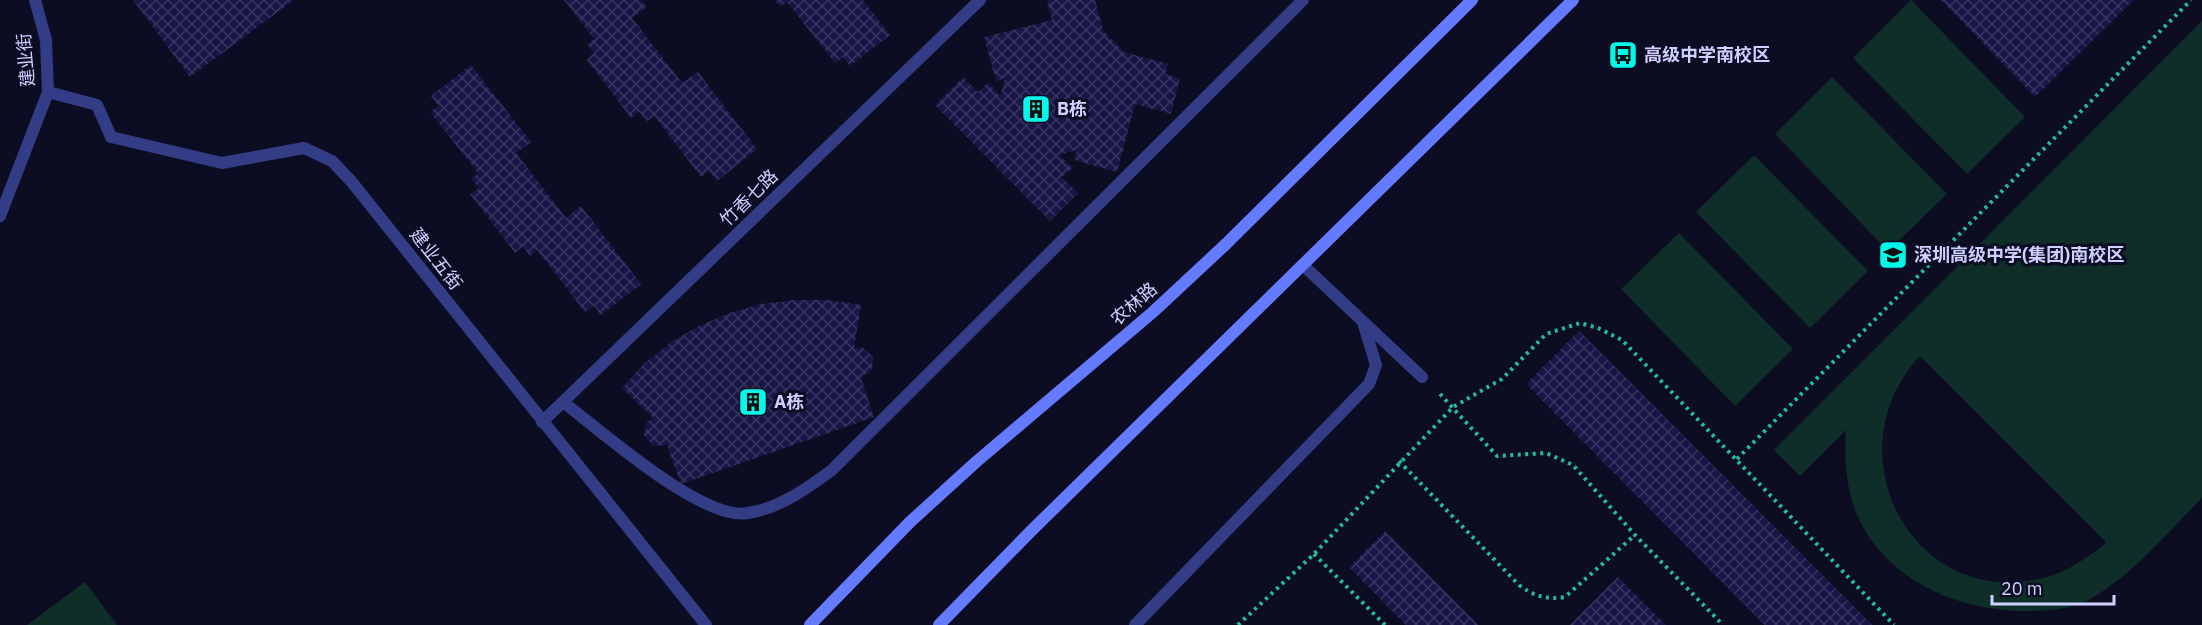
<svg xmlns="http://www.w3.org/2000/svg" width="2202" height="625" viewBox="0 0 2202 625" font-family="'IBM Plex Sans','Noto Sans SC',sans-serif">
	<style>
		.pitch { fill: #0e2e27; fill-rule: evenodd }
		.building { fill: url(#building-cross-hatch) }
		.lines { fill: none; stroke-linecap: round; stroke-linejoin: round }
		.path { stroke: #24bd9a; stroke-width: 4; stroke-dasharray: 3 4.5; stroke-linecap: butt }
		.service { stroke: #333d86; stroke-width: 12 }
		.pedestrian { stroke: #333d86; stroke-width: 12 }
		.minor { stroke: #333d86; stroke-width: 12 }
		.secondary { stroke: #657bff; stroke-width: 12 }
		.labels { text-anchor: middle; stroke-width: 6; stroke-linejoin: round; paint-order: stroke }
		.poi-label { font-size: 18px; font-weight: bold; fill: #ced0ff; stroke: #0c0c23; text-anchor: start }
		.street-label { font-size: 18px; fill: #ced0ff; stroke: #0c0c23 }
	</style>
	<defs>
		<pattern id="building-cross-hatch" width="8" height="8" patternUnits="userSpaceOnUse" patternTransform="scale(1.5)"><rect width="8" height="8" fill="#181646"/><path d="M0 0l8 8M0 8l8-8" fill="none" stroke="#383762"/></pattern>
	</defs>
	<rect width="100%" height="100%" fill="#0c0c23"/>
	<!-- pitch -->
	<g class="pitch">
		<path d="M 1911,0 L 2025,117 L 1967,174 L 1853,58 Z"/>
		<path d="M 2202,21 L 2202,498 C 2164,536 2128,581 2079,605 C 1995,625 1893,596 1857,515 C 1846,489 1844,459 1846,430 L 1800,476 L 1774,450 ZM 1920,356 L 2106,542 L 2106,543 C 2085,559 2065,574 2039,579 C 1911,607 1831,452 1920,356 Z"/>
		<path d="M 1832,77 L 1947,194 L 1888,251 L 1775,134 Z"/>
		<path d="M 1754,155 L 1868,271 L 1810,328 L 1696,212 Z"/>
		<path d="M 1679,233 L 1793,349 L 1735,406 L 1621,289 Z"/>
		<path d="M 85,582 L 117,625 L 27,625 Z"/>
	</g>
	<!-- building -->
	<g class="building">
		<path d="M 133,0 L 294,0 L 190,77 Z"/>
		<path d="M 564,0 L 641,0 L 647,7 L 632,18 L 682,83 L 698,72 L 757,149 L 717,181 L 709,171 L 701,177 L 654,116 L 647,121 L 639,112 L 631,118 L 587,60 L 594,53 L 587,44 L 594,39 Z"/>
		<path d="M 775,0 L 863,0 L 890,35 L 850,66 L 843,57 L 835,63 L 787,2 L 781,7 Z"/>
		<path d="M 1047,0 L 1095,0 L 1103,30 L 1124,52 L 1168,64 L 1165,74 L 1180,78 L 1171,114 L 1135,104 L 1117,172 L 1074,160 L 1077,150 L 1059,155 L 1073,168 L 1062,177 L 1078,193 L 1050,221 L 935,105 L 963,77 L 978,92 L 988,82 L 1000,96 L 1005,78 L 996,81 L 984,37 L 1052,20 Z"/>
		<path d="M 1941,0 L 2134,0 L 2035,97 Z"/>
		<path d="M 471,65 L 531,142 L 516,153 L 566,218 L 581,206 L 641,284 L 601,315 L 594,306 L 585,312 L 537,250 L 530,256 L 523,246 L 515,253 L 470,194 L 479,188 L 471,179 L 478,173 L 430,112 L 438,106 L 431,96 Z"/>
		<path d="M 795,300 L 828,300 L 861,305 L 854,348 L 862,347 L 873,357 L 872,370 L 861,378 L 874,417 L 681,484 L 667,445 L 653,446 L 644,435 L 647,422 L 653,418 L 622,388 L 644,364 L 670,343 L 699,326 L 730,313 L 761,304 Z"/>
		<path d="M 1579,331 L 1872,625 L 1765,625 L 1526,384 Z"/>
		<path d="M 1385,531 L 1478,625 L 1406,625 L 1349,567 Z"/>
		<path d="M 1618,577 L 1666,625 L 1570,625 Z"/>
	</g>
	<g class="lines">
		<!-- path -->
		<g class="path">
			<path d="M 1440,394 L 1497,456 L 1546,453 L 1573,465 L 1635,535 L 1723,625"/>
			<path d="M 1737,459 L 2191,0"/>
			<path d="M 1399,461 L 1519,585 C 1534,596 1546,600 1565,597 L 1635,535"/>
			<path d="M 1314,554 L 1385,625"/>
			<path d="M 1238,625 L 1314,554 L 1453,407 L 1502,379 L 1546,334 L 1580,323 L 1598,328 L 1622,340 L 1894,625"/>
		</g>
		<!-- service -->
		<g class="service">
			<path d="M 1304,266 L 1422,377"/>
			<path d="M 563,402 C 600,430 703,522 748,513 C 780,508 806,489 832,470 L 1303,0"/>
			<path d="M 1135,625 L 1369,384 L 1376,365 L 1363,322"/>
		</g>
		<!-- pedestrian -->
		<path class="pedestrian" d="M 48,92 L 97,105 L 111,137"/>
		<!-- minor -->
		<g class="minor">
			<path d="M 111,137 L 222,163 L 304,148 L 332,161 L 351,181 L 706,625"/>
			<path d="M 0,216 L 48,92 L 46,40 L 35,0"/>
			<path d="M 542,422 L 980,0"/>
		</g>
		<!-- secondary -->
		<g class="secondary">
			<path d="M 810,625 L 910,522 L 976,462 L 1153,312 L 1226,244 L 1472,0"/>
			<path d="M 939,625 L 1031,531 L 1573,0"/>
		</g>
	</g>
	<!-- icons -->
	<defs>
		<g id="bus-square" transform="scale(1.5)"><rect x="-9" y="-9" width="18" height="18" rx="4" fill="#00f9e8" stroke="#0c0c23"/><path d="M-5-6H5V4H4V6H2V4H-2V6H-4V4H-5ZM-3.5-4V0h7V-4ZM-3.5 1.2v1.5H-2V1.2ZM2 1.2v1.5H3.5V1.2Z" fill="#111"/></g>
		<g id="building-square" transform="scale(1.5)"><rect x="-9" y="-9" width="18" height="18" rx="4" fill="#00f9e8" stroke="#0c0c23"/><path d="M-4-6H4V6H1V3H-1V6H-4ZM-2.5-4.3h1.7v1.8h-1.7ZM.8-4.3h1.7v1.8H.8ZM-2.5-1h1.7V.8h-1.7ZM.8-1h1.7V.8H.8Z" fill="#111"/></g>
		<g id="school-square" transform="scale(1.5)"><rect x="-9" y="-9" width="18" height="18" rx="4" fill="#00f9e8" stroke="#0c0c23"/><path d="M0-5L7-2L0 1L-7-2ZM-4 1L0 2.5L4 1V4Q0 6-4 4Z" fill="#111"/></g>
	</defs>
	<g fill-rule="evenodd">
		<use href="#bus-square" x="1623" y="55"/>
		<use href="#building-square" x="1036" y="109"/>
		<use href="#school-square" x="1893" y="255"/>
		<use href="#building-square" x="753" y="402"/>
	</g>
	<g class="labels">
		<!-- poi labels -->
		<g class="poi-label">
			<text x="1644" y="61">高级中学南校区</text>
			<text x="1057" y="115">B栋</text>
			<text x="1914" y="261">深圳高级中学(集团)南校区</text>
			<text x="774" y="408">A栋</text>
		</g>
		<!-- street labels -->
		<g class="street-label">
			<text transform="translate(26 60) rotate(-95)" y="6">建业街</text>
			<text transform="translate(749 198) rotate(-44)" y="6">竹香七路</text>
			<text transform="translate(436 259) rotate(52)" y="6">建业五街</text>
			<text transform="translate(1134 304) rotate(-41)" y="6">农林路</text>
		</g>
	</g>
	<!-- scale -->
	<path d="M1992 595v9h122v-9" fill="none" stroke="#ced0ff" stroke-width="3"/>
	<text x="2001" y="595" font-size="18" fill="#ced0ff" stroke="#0c0c23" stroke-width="4.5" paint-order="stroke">20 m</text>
</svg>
